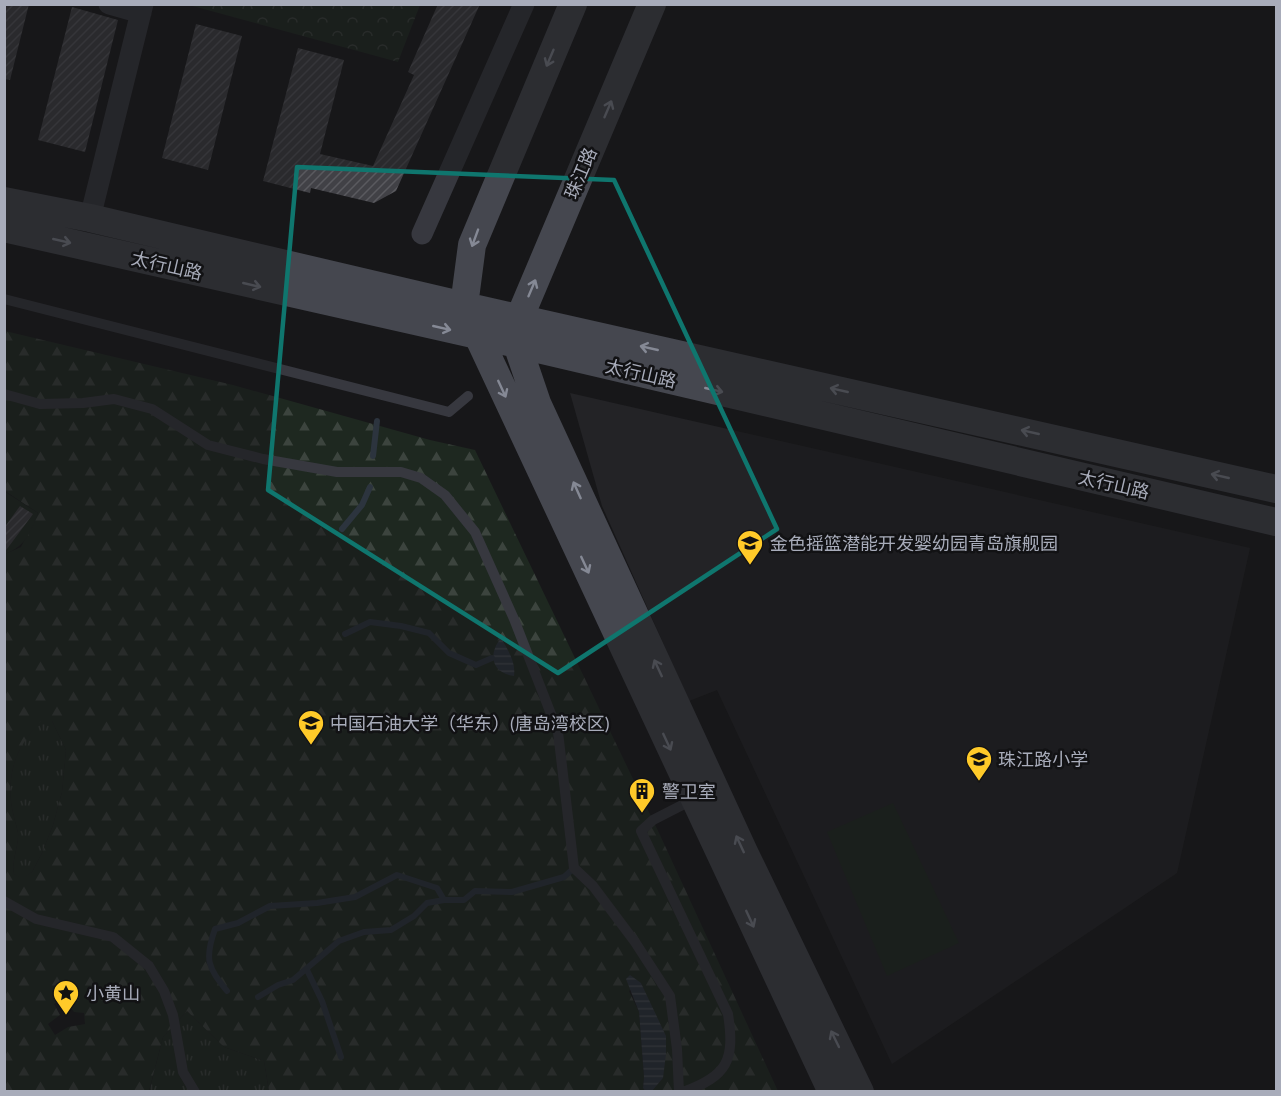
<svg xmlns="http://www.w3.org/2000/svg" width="1281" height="1096" font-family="Lato,'Noto Sans SC',sans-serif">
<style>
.built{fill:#232326}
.grass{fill:url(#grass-tufts)}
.forest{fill:url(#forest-firs);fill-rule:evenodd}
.park{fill:url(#park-crowns)}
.pitch{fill:#1e2820}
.water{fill:url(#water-rules)}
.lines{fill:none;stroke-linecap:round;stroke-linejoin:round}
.stream{stroke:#2c343e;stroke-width:6}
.building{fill:url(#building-hatch)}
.lane{stroke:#37383f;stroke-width:10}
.street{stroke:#37383f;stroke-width:21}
.secondary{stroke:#45474f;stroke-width:28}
.oneway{stroke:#858995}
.marked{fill:none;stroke:#0f766e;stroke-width:4.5;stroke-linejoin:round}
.labels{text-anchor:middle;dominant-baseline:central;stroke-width:5;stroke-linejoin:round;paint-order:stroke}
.street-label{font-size:18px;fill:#a8acba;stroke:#121214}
.poi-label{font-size:18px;fill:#a8acba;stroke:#121214;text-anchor:start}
</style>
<defs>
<pattern id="grass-tufts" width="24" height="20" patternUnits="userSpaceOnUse" patternTransform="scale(1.5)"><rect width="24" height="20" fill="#1e2820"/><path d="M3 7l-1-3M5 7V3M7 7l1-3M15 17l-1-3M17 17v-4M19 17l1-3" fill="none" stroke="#3c443e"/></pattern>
<pattern id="forest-firs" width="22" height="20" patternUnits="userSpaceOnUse" patternTransform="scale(1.5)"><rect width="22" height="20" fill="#1e2820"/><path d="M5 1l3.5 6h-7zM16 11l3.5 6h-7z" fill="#3c443e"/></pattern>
<pattern id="park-crowns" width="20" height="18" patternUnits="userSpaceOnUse" patternTransform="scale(1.5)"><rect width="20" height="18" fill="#1e2820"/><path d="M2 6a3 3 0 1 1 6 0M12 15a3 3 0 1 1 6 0" fill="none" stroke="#3c443e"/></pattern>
<pattern id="water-rules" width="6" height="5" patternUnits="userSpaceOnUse" patternTransform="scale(1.5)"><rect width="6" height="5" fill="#2c343e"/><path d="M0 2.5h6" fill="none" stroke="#484f58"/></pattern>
<pattern id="building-hatch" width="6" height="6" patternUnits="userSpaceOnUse" patternTransform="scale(1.5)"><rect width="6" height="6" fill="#414146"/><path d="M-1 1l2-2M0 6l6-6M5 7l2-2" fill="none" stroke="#5a5a5f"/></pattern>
</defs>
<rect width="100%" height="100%" fill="#171719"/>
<path class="built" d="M570 393 1250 548 1177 873 892 1064 717 690 689 701 602 506Z"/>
<path class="grass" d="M40 721H52L66 750 62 792 53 825 42 853 32 872 22 879 14 874C11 860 19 847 18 833 16 823 12 812 11 801 8 767 18 746 40 721Z
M187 1011 224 1047 264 1061 269 1092H149L163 1037Z"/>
<path class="forest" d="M5 331 233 385 430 440 475 450 660 835 778 1091H652L663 1078 652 1010 641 983 629 991 639 1012 644 1077 643 1088 645 1091H269L264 1061 224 1047 187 1011 163 1037 149 1091 5 1092V554L21 547 38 513 5 491ZM52 721 66 750 62 792 53 825 42 853 32 872 22 878 14 874C11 860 19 847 18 833 16 823 12 812 11 801 8 768 18 746 40 722ZM64 998 74 1012 84 1013 85 1024 68 1027 55 1035 48 1024 60 1015 54 1004Z"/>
<path class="park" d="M189 5H420L398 62Z"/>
<path class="pitch" d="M4 491 38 513C30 533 26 546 5 554Z
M893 803 959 943 887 976 827 832Z"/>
<path class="water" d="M501 638C508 650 516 662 514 676 491 673 488 654 501 638Z
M630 975 641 983 666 1036V1054L663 1078 652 1091H645L643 1088 644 1077 639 1012 626 979Z"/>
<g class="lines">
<path class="stream" d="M373 456 377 421
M342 529 362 505 370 487
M345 634 370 622 401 626 429 633 449 653 476 665 492 658
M307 970 322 1001 341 1057
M227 991C208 967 204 960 215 929L238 923 270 906 317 903 355 897 397 875 437 888 444 900H464L475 891 512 892 564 877 574 868
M258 997 278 985 293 980 339 941 364 932 391 930 414 916 427 903 444 900"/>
</g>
<path class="building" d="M4 4H29L10 80 4 79Z
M438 4H480L396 191 374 203 311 188 310 193 263 181 298 48 344 60 320 154 373 166 414 75 408 72Z
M72 7 118 20 85 152 38 140Z
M196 24 242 36 208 170 162 158Z
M20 506 33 514 4 553V528Z"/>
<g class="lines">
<path class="lane" d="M4 299 449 412 468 396
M4 394 40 404 83 403 114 399 152 409 208 445 263 459 337 472H401L421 478 445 495 475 532 514 619 558 732 574 868 593 886 635 942 670 996 677 1049 679 1092
M4 901 36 919 113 937 149 966 164 991 173 1015 183 1072 195 1092
M683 1092C728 1076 735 1060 728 1014L641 831 653 820 694 799"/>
<path class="street" d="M109 4 141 13
M90 218 143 4
M422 234 524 4"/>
<path class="secondary" d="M573 4 472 245 464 306 832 1092
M652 4 519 319 517 344 537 403 744 852 860 1092
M4 201 90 218 464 306 1276 489
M4 228 517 344 1276 522"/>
</g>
<defs><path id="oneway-shaft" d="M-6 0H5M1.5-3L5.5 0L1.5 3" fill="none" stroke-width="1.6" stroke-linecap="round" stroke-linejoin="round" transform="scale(1.5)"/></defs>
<g class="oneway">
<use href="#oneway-shaft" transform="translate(550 58) rotate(113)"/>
<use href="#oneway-shaft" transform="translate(608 109) rotate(-67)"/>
<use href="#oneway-shaft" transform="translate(475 238) rotate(110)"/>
<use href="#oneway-shaft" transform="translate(62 241) rotate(13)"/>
<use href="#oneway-shaft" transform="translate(252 285) rotate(13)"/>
<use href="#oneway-shaft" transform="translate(532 288) rotate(-67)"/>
<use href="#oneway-shaft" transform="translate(442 328) rotate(13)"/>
<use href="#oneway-shaft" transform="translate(649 348) rotate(-167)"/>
<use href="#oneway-shaft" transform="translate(502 389) rotate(65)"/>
<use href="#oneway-shaft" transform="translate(714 390) rotate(13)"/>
<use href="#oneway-shaft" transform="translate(839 390) rotate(-167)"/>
<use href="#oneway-shaft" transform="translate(1030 432) rotate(-167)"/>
<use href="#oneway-shaft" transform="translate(1220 476) rotate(-167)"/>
<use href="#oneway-shaft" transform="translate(577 490) rotate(-114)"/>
<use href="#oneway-shaft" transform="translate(585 565) rotate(65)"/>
<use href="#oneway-shaft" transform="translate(658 668) rotate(-115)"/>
<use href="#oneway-shaft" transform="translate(667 742) rotate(65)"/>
<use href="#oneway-shaft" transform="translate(740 844) rotate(-115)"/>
<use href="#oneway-shaft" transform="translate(750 919) rotate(65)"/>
<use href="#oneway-shaft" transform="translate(835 1039) rotate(-116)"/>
</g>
<path d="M0 0H1281V1096H0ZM297 167 614 180 777 529 558 673 268 490Z" fill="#171719" fill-opacity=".55" fill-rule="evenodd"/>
<path class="marked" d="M297 167 614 180 777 529 558 673 268 490Z"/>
<defs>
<g id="school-pin" transform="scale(1.35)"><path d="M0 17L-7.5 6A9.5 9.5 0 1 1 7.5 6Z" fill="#ffca29" stroke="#121214"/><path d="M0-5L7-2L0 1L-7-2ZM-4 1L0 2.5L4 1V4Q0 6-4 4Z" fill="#111"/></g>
<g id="university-pin" transform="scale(1.35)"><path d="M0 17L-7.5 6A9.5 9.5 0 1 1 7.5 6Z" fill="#ffca29" stroke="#121214"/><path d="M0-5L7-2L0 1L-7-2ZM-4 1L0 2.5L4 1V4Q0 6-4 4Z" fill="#111"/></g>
<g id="building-pin" transform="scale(1.35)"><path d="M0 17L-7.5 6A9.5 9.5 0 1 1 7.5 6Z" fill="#ffca29" stroke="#121214"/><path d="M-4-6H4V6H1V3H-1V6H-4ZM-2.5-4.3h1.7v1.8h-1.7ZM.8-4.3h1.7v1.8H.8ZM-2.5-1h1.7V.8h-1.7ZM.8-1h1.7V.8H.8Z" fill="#111"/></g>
<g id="sight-pin" transform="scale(1.35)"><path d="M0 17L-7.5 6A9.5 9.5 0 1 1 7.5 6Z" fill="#ffca29" stroke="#121214"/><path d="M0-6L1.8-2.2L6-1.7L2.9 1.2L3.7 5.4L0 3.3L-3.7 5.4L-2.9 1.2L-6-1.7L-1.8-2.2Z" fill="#111"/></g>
</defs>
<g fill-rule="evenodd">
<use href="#school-pin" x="750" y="543"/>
<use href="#university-pin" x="311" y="723"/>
<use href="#school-pin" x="979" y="759"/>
<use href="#building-pin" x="642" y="791"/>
<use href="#sight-pin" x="66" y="993"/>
</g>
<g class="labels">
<g class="street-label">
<text transform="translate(580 173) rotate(-67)">珠江路</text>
<text transform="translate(167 265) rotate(13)">太行山路</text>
<text transform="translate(641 373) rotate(13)">太行山路</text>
<text transform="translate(1114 484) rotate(13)">太行山路</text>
</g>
<g class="poi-label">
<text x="770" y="543">金色摇篮潜能开发婴幼园青岛旗舰园</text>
<text x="330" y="723">中国石油大学（华东）(唐岛湾校区)</text>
<text x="998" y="759">珠江路小学</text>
<text x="662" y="791">警卫室</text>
<text x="86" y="993">小黄山</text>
</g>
</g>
<rect width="1281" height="1096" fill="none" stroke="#a8acba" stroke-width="12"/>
</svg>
